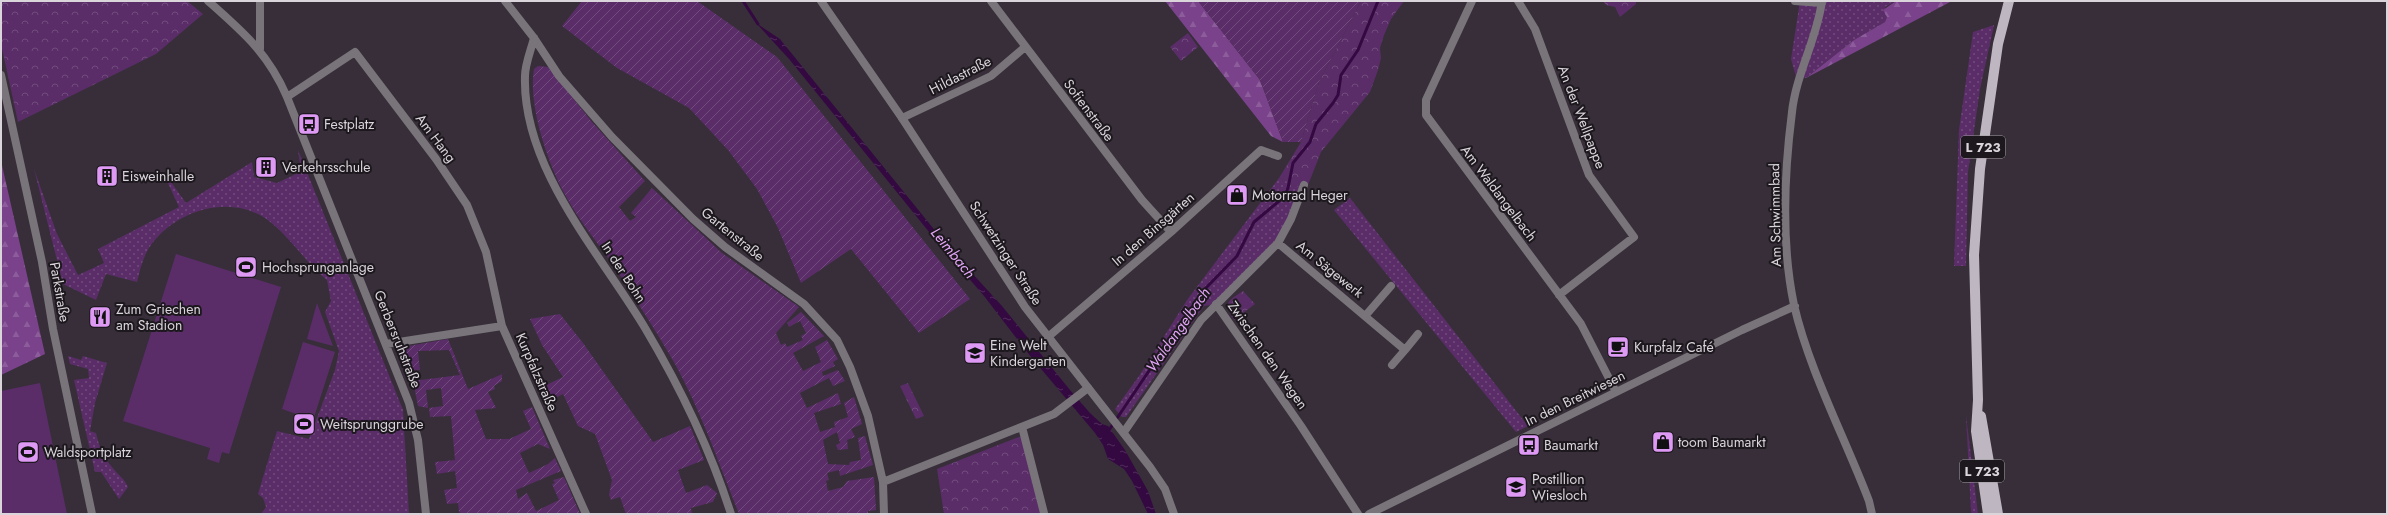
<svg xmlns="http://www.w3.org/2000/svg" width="2388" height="515" font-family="Jost,sans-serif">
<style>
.grass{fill:url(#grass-dots)}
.forest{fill:url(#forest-firs)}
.park{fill:url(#park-crowns)}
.garden{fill:url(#garden-furrows)}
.pitch{fill:#5a2d68}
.water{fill:url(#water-ripples)}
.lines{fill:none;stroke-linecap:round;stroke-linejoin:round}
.stream{stroke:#340941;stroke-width:3}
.minor{stroke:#78747a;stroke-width:8}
.tertiary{stroke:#78747a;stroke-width:8}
.primary{stroke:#beb6c1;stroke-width:10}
.labels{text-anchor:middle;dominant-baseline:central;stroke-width:4;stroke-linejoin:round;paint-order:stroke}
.shield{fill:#1c181d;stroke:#a19ca2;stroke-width:1}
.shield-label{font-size:13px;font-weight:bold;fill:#dad4db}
.street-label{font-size:14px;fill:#dad4db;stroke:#1c181d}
.poi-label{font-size:14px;fill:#dad4db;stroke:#1c181d;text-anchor:start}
.water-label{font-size:15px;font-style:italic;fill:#e3a6f7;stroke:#1c181d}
</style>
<defs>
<pattern id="grass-dots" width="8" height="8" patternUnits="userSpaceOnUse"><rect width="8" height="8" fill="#5a2d68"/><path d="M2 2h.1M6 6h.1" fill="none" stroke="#714b7d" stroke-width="1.8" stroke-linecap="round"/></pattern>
<pattern id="forest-firs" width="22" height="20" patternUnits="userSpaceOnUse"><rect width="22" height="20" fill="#7a428b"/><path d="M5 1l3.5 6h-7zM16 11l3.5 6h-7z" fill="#8c5c9b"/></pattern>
<pattern id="park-crowns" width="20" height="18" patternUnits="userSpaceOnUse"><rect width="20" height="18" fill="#5a2d68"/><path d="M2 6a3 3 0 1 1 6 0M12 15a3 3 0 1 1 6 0" fill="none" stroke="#714b7d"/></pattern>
<pattern id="garden-furrows" width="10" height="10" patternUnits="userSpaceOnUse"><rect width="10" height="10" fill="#5a2d68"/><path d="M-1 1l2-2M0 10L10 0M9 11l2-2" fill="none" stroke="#714b7d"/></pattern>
<pattern id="water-ripples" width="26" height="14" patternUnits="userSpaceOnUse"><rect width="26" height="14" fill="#340941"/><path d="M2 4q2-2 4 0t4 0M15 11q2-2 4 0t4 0" fill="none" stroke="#512c5c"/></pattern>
</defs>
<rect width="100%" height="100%" fill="#372e3a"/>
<path class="grass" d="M1800 1H1896L1885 7 1887 17 1885 22 1854 40 1806 78 1796 77 1791 59Z
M1994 25 1980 89 1968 172 1966 266H1954L1959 130 1973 32Z
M298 150 403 410 409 514H261L266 507 263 498 258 494 277 431 309 439 335 370 339 351 325 312 331 301 327 280C305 262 291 238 269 221 232 193 177 209 151 245 143 256 140 270 137 282L106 274 96 300 63 284 34 169 57 234 78 275 104 263 98 249 179 207 167 181 168 178 186 203 252 162 254 177 277 183 298 173 301 170Z
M1279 178 1303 188 1278 243 1216 304 1204 306 1126 417H1122L1115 409 1139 376 1187 300Z
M1350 198 1528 426 1516 432 1334 210Z
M68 356 81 360 83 356 107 363 95 403 90 431 96 433C99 446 103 457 112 467 118 475 124 478 128 487L119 499 101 472H95L74 380 89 378 88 369 70 364Z
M1966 415 1978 514H1972L1971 511Z"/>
<path class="forest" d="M1165 1H1198L1260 80 1283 142 1271 136Z
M1896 1H1952L1806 78 1854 40 1885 22 1887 17 1883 10Z
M1 161 45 354 1 375Z"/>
<path class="park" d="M1 1H187L203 14 156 54 18 122 1 44Z
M1361 1H1404L1391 19 1384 35 1380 48 1381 58 1378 70 1370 92 1321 152 1306 190 1279 178 1301 142 1319 82Z
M1603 1H1636V4L1620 17 1615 7 1606 5Z
M1188 33 1198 47 1181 61 1170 47Z
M1243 291 1255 304 1234 320C1222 303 1228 301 1243 291Z
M908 383 924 416 916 419 900 386Z
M1024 435 1042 514H944L937 469Z"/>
<path class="garden" d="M582 1H697L777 57 970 299 919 333 851 249 801 283 778 228 757 189 728 150 689 108 617 68 562 26Z
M1198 1H1361L1319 82 1301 142H1283L1260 80Z
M538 66 548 67 592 122 645 181 619 207 630 221 636 217 631 213 652 188 722 253 799 307 776 333 781 345 785 343 787 347 803 340 801 336 806 333 800 321 789 327 787 323 801 312 824 336 793 353 803 371 821 362 815 347 827 340 838 359 833 362 835 366 822 372 823 376 838 370 845 381 833 386 829 378 800 393 807 408 838 393 841 404 814 413 820 432 835 427 834 422 848 417 844 403 854 397 862 424 851 429 855 437 847 440 848 449 838 450 836 445 840 443 837 432 823 440 828 464 849 465 850 462 861 460 858 438 865 436 873 465 840 476 839 470 827 473 829 480 826 481 828 491 843 487 847 481 874 477 876 510 868 511V514H739C719 464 701 411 675 364 656 331 635 298 614 266 597 242 577 218 563 191 547 160 528 105 534 69Z
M560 314 583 343 653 442 690 426 704 460 678 470 686 493 707 485 717 493 713 502 691 508 692 514H626L620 497 611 500 609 495 612 480 595 434 578 426 563 394 549 401 548 405 541 391 542 387 563 377 542 345 530 319Z
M448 339 468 389 514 369 502 374V381L494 386 495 389 488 392 496 408 475 410 486 439H509L531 429 523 411 532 407 550 449 538 444 520 453 529 473 548 464 555 458 561 471 516 490 518 499 527 493 536 511 559 500 552 484 555 483 553 480 564 477 580 514H462L459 512 458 503 447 504 444 490 457 488 455 471 437 474 435 462 455 460 451 416 430 417 429 408 443 406 441 388 426 390 428 408 418 406 413 381 460 375 449 350 418 351 420 370H409L401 352 403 347Z"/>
<path class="pitch" d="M176 254 281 287 229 454 222 452 219 463 207 459 210 448 123 421Z
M317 303 333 346 307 339Z
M303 342 335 352 309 433 294 428 299 415 282 409Z
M40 383 67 514H1V391Z"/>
<path class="water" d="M756 23 780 39 950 249 1002 306 1070 390 1090 413 1102 424 1108 426 1125 450 1148 491 1156 514H1148L1132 481 1124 469 1108 459 1103 445 1095 433 1031 357 984 296 929 232 789 59Z"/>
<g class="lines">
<path class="stream" d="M743 1 758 24
M1107 433 1203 291 1237 256 1254 222 1284 197 1288 188 1293 163 1310 142 1316 124 1333 103 1338 95 1341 75 1358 50 1378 1"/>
<path class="minor" d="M208 1C243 32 268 53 287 97L409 403 418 440 426 514
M505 1 534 38 559 76 612 137 693 219 725 247 804 304 837 340 850 367 868 416 883 482 884 514
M991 1 1142 200 1171 232
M1472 1 1426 100V115L1581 324 1616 392
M1518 1 1535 29 1589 175 1634 237 1559 295
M1795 1 1822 3
M1822 1C1817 39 1796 74 1792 112 1784 175 1781 243 1794 305 1809 370 1845 438 1869 501L1872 514
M534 38C531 50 525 64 525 76 522 168 600 253 645 328 680 387 710 448 731 514
M260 49V1
M287 97 355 52 436 159 467 205 486 252 502 326
M902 118 991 76 1025 47
M1278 243 1405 350 1392 365
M1216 304 1301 426 1358 514
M1366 315 1391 286
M1048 337 1171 232 1261 150 1278 156
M386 344 502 326 586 514
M1405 350 1418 334
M1022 427 1044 513
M1124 432 1201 320 1278 243 1291 219 1304 185
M883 482 1054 414 1088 388
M1369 514 1742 330 1795 306"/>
<path class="tertiary" d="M821 1 902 118 1025 307 1150 467 1165 489 1174 514
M1 75 42 262 53 329 92 514"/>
<path class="primary" d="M1981 416 1998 514
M1988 514 1976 431 1978 400 1974 255 1980 169 1998 44 2009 1"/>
</g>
<defs>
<g id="bus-square" transform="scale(1.15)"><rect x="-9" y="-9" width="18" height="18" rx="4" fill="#dd99f3" stroke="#1c181d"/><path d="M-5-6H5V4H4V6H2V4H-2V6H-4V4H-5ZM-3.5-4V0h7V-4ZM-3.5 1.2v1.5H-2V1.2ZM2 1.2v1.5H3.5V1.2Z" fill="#111"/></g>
<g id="building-square" transform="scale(1.15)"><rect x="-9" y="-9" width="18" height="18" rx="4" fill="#dd99f3" stroke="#1c181d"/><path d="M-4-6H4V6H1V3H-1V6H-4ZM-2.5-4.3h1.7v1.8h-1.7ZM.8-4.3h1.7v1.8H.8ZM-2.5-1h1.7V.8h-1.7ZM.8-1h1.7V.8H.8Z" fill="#111"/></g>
<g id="shop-square" transform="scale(1.15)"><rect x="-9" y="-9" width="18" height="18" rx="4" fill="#dd99f3" stroke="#1c181d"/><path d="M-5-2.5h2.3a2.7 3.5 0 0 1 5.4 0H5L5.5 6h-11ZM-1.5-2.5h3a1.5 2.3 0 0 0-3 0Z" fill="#111"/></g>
<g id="stadium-square" transform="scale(1.15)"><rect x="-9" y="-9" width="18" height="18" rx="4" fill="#dd99f3" stroke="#1c181d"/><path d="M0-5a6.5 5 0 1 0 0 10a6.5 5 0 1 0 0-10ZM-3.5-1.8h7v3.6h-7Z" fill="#111"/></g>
<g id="restaurant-square" transform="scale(1.15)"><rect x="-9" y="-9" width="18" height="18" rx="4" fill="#dd99f3" stroke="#1c181d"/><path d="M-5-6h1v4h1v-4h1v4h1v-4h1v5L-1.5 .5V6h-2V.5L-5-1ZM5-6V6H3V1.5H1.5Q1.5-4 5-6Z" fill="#111"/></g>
<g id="cafe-square" transform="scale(1.15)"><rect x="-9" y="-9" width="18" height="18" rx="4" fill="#dd99f3" stroke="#1c181d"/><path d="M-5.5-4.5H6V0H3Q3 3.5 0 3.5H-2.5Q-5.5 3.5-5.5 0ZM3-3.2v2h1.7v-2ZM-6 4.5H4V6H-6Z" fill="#111"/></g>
<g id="school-square" transform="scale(1.15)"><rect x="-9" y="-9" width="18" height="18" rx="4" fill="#dd99f3" stroke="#1c181d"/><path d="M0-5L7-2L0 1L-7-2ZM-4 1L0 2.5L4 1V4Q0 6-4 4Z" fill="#111"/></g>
</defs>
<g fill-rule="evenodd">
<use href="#bus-square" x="309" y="124"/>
<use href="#building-square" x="266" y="167"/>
<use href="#building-square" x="107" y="176"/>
<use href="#shop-square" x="1237" y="195"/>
<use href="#stadium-square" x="246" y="267"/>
<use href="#restaurant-square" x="100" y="317"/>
<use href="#cafe-square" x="1618" y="347"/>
<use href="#school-square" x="975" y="353"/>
<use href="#stadium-square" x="304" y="424"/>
<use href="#shop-square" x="1663" y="442"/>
<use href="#bus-square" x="1529" y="445"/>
<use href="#stadium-square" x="28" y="452"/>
<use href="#school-square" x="1516" y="487"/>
</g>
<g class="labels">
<g class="shield">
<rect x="1961" y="136" width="44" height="22" rx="3"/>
<rect x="1960" y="460" width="44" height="22" rx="3"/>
</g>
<g class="shield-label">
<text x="1983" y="147">L 723</text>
<text x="1982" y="471">L 723</text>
</g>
<g class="street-label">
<text transform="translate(960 75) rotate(-27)">Hildastraße</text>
<text transform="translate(1089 110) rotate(53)">Sofienstraße</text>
<text transform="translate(1582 117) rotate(69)">An der Wellpappe</text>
<text transform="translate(436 138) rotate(53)">Am Hang</text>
<text transform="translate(1499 193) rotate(53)">Am Waldangelbach</text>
<text transform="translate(1775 215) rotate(-91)">Am Schwimmbad</text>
<text transform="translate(1153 229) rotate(-41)">In den Binsgärten</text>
<text transform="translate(733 234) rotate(39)">Gartenstraße</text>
<text transform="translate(1006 253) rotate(57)">Schwetzinger Straße</text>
<text transform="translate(1330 269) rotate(39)">Am Sägewerk</text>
<text transform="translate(624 272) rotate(57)">In der Bohn</text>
<text transform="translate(60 292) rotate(80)">Parkstraße</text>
<text transform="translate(398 339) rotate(68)">Gerbersruhstraße</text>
<text transform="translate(1268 355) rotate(55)">Zwischen den Wegen</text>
<text transform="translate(537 372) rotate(66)">Kurpfalzstraße</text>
<text transform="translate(1575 398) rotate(-26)">In den Breitwiesen</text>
</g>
<g class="poi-label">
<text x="324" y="124">Festplatz</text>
<text x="282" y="167">Verkehrsschule</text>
<text x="122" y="176">Eisweinhalle</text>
<text x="1252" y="195">Motorrad Heger</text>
<text x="262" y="267">Hochsprunganlage</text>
<text x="116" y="309">Zum Griechen<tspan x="116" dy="16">am Stadion</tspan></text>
<text x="990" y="345">Eine Welt<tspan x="990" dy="16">Kindergarten</tspan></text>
<text x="1634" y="347">Kurpfalz Café</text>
<text x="320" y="424">Weitsprunggrube</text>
<text x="1678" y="442">toom Baumarkt</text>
<text x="1544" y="445">Baumarkt</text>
<text x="44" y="452">Waldsportplatz</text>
<text x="1532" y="479">Postillion<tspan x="1532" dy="16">Wiesloch</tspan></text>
</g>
<g class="water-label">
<text transform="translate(953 253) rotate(51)">Leimbach</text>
<text transform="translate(1178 330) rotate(-55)">Waldangelbach</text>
</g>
</g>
<rect width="2388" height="515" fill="none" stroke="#dad4db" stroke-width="4"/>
</svg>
